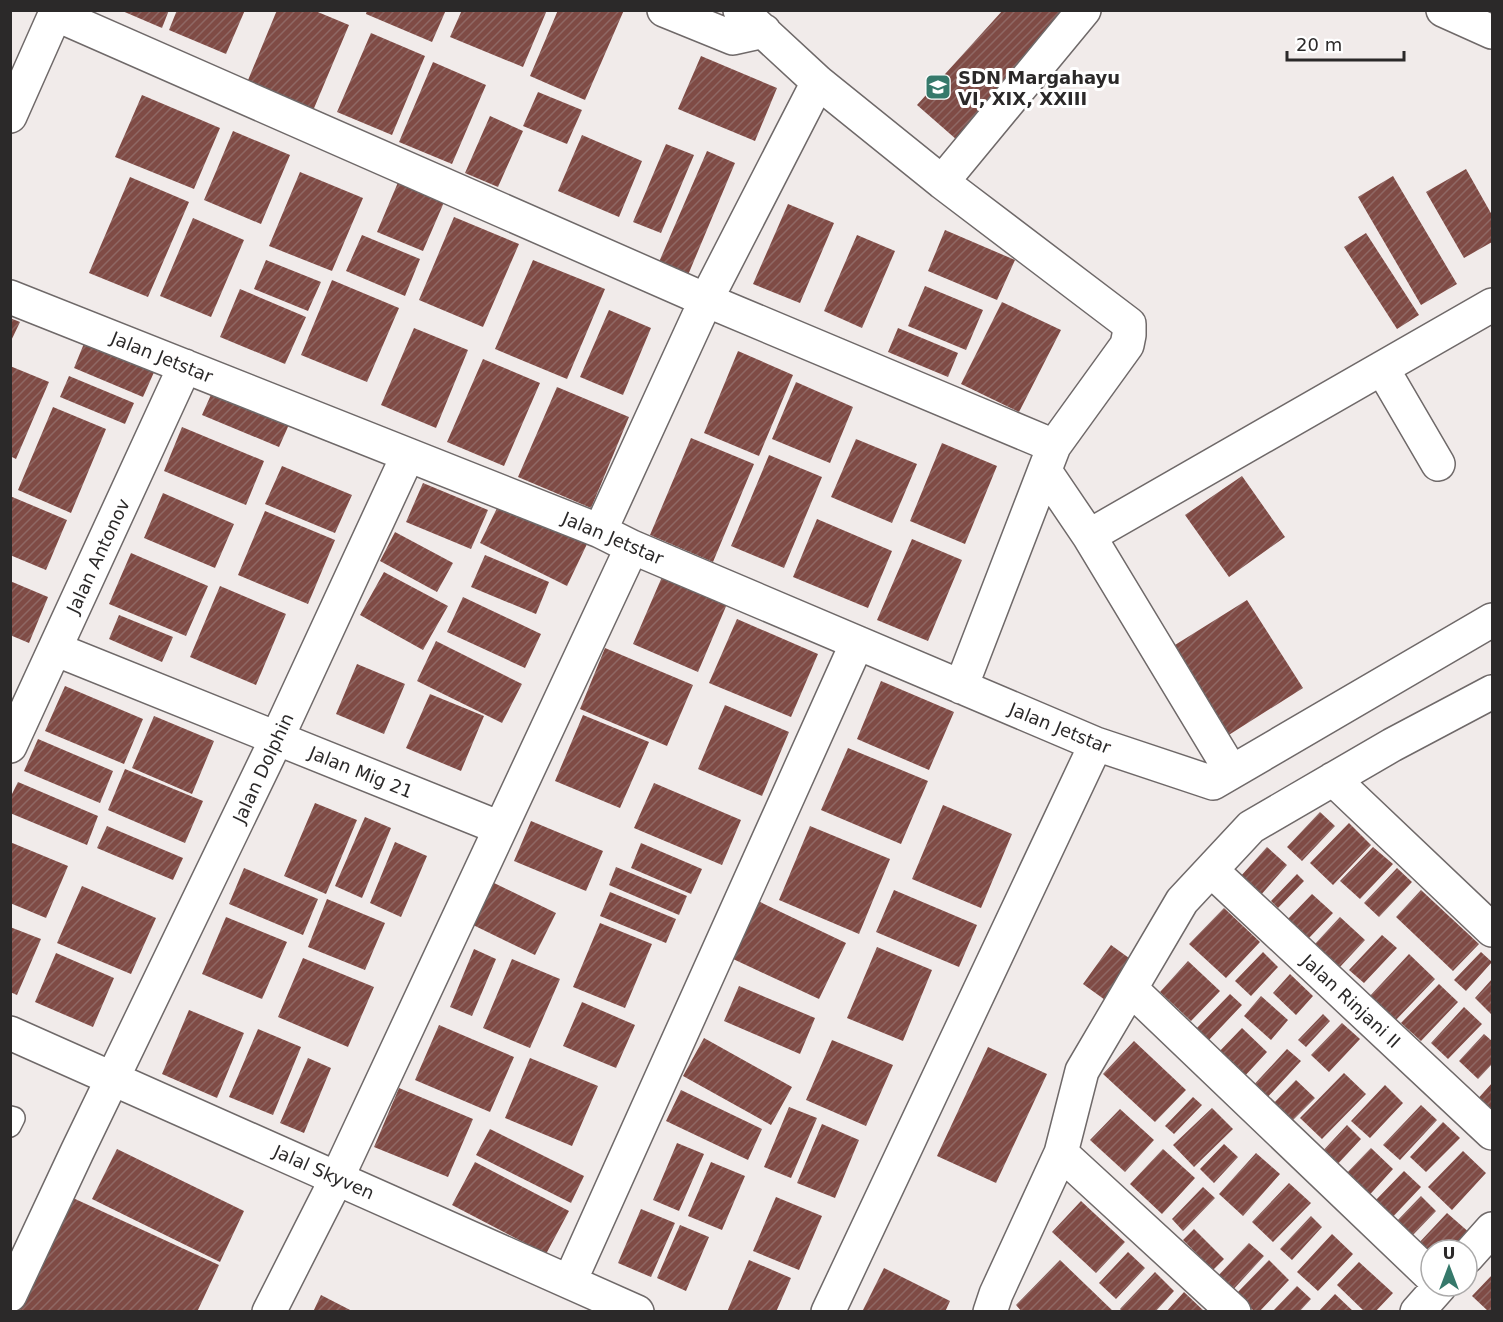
<svg xmlns="http://www.w3.org/2000/svg" width="1503" height="1322" font-family="'DejaVu Sans',sans-serif">
<style>
.building{fill:url(#building-hatch)}
.lines{fill:none;stroke-linecap:round;stroke-linejoin:round}
.service-casing{stroke:#6f6969;stroke-width:24}
.minor-casing{stroke:#6f6969;stroke-width:36}
.primary-casing{stroke:#6f6969;stroke-width:36}
.service{stroke:#fff;stroke-width:21}
.minor{stroke:#fff;stroke-width:33}
.primary{stroke:#fff;stroke-width:33}
.labels{text-anchor:middle;dominant-baseline:central;stroke-width:6;stroke-linejoin:round;paint-order:stroke}
.poi-label{font-size:18px;font-weight:bold;fill:#2b2929;stroke:#fff;text-anchor:start}
.street-label{font-size:18px;fill:#2b2929;stroke:#fff}
</style>
<defs>
<pattern id="building-hatch" width="6" height="6" patternUnits="userSpaceOnUse" patternTransform="scale(1.5)"><rect width="6" height="6" fill="#7f4b45"/><path d="M-1 1l2-2M0 6l6-6M5 7l2-2" fill="none" stroke="#8f6864"/></pattern>
</defs>
<rect width="100%" height="100%" fill="#f1ebea"/>
<path class="building" d="M120 10H169L162 28Z
M177 10H245L226 54 169 30Z
M277 10H313L349 25 312 113 246 85Z
M367 10H446L432 42 366 14Z
M462 10H547L523 67 450 37Z
M558 10H624L585 100 530 76Z
M1003 10H1075L957 140 917 105Z
M371 33 425 56 392 135 337 112Z
M701 56 777 88 755 141 678 109Z
M433 62 486 85 452 164 399 142Z
M538 92 582 110 567 144 523 126Z
M142 95 220 128 194 189 115 157Z
M490 116 523 131 498 187 465 173Z
M233 131 290 155 261 224 204 200Z
M582 135 642 161 619 217 558 191Z
M666 144 694 155 661 233 633 222Z
M707 151 735 163 688 275 659 262Z
M1466 169 1492 215V242L1464 258 1426 192Z
M300 172 363 198 332 271 269 246Z
M1393 176 1457 284 1421 305 1358 197Z
M130 177 189 202 148 297 89 273Z
M399 180 445 200 423 251 377 232Z
M788 204 834 223 800 303 753 284Z
M454 217 519 244 483 327 419 300Z
M193 218 244 240 211 317 160 296Z
M945 230 1015 260 997 300 928 271Z
M1366 233 1419 315 1397 329 1344 247Z
M362 235 420 259 405 296 346 271Z
M857 235 895 251 862 328 824 311Z
M266 260 321 282 308 311 254 289Z
M533 260 605 289 567 379 495 349Z
M332 280 399 308 367 382 301 355Z
M925 286 983 310 966 350 908 326Z
M240 289 306 317 285 364 220 337Z
M1002 302 1061 330 1019 412 961 384Z
M609 310 651 328 623 395 580 377Z
M10 318 20 322 10 343Z
M414 328 468 350 436 428 381 405Z
M898 328 958 353 948 377 888 352Z
M85 341 155 370 143 397 74 368Z
M738 351 793 375 759 456 704 433Z
M483 359 540 383 504 466 447 442Z
M10 366 49 382 16 459 10 456Z
M69 376 134 403 125 424 60 397Z
M796 382 853 407 830 463 772 439Z
M557 387 629 417 591 508 518 477Z
M214 388 291 420 279 447 202 415Z
M53 407 106 429 71 513 18 490Z
M182 427 264 461 246 505 164 471Z
M691 438 754 464 713 562 650 535Z
M856 439 917 464 892 523 831 497Z
M942 443 997 466 965 544 910 521Z
M769 455 822 477 784 568 731 546Z
M282 466 352 495 335 533 265 504Z
M1242 476 1285 537 1229 577 1185 515Z
M423 483 488 510 471 549 406 522Z
M163 493 234 524 215 568 144 538Z
M10 496 67 520 46 570 10 555Z
M500 502 587 544 567 586 480 543Z
M265 511 335 540 308 604 238 575Z
M817 519 892 551 868 608 793 577Z
M395 532 453 563 437 592 380 561Z
M912 539 962 560 928 641 877 620Z
M131 553 208 586 186 636 109 604Z
M485 555 549 582 536 614 471 587Z
M384 572 448 606 423 650 360 615Z
M662 577 727 604 698 672 633 644Z
M10 581 48 597 29 643 10 635Z
M220 586 286 614 256 685 190 657Z
M463 597 541 634 525 668 447 632Z
M1247 600 1303 688 1224 738 1167 650Z
M119 615 173 637 162 662 109 639Z
M737 619 818 654 791 717 709 683Z
M436 641 522 684 502 723 417 681Z
M605 648 693 685 667 746 580 709Z
M357 664 405 684 384 734 336 714Z
M881 681 954 712 929 770 857 739Z
M65 686 143 719 124 764 45 731Z
M430 694 484 716 461 771 406 748Z
M725 705 789 732 762 796 698 769Z
M583 715 649 742 620 808 555 781Z
M154 716 214 741 192 794 132 768Z
M38 739 113 771 100 803 24 771Z
M848 748 928 781 901 844 821 810Z
M125 769 203 801 185 843 108 810Z
M18 782 98 816 87 845 10 813V798Z
M654 783 741 820 722 865 634 828Z
M315 803 357 820 326 894 284 876Z
M943 805 1012 834 981 908 912 879Z
M1320 812 1335 826 1302 861 1287 847Z
M365 817 391 828 362 898 335 886Z
M531 821 603 851 586 891 514 861Z
M1349 823 1371 845 1333 885 1310 863Z
M107 826 183 858 173 880 97 848Z
M810 826 890 859 859 934 779 900Z
M10 842 68 866 46 918 10 903Z
M395 842 427 856 401 917 370 903Z
M641 843 702 869 691 894 631 868Z
M1267 847 1287 865 1260 896 1240 877Z
M1373 847 1393 864 1360 899 1340 881Z
M616 867 687 896 679 915 609 885Z
M244 868 318 899 303 935 229 904Z
M1397 868 1412 882 1379 917 1364 903Z
M1297 874 1304 881 1278 908 1271 901Z
M490 881 556 913 535 955 469 923Z
M82 886 156 918 131 974 57 943Z
M894 890 977 925 959 967 876 932Z
M1421 890 1479 944 1453 971 1396 917Z
M610 892 676 919 666 943 600 916Z
M1312 894 1333 913 1308 939 1287 920Z
M327 899 385 923 365 970 308 947Z
M758 901 846 943 819 999 731 958Z
M1224 908 1260 942 1226 978 1189 944Z
M226 917 287 942 262 999 202 974Z
M1340 917 1365 940 1340 967 1315 944Z
M600 923 652 944 625 1008 573 987Z
M10 927 41 939 17 995 10 992Z
M1382 935 1397 948 1364 983 1349 970Z
M1111 945 1140 966 1112 1005 1083 984Z
M877 947 932 970 903 1041 847 1018Z
M474 949 496 959 472 1016 450 1007Z
M1263 952 1278 967 1251 996 1235 981Z
M1481 952 1492 962 1466 991 1454 980Z
M56 953 114 978 93 1027 35 1002Z
M1409 954 1435 979 1395 1021 1369 997Z
M303 958 374 987 348 1047 278 1017Z
M512 959 560 979 530 1048 483 1028Z
M1188 961 1220 991 1191 1021 1160 992Z
M1290 974 1313 996 1296 1015 1273 993Z
M1492 979V1015L1475 998Z
M1439 984 1458 1002 1421 1041 1401 1023Z
M739 986 815 1018 800 1054 724 1021Z
M1230 994 1242 1005 1207 1042 1195 1030Z
M1261 996 1288 1020 1271 1040 1244 1016Z
M582 1002 635 1025 616 1068 563 1046Z
M1464 1007 1482 1024 1448 1059 1431 1043Z
M189 1010 244 1033 217 1098 162 1074Z
M1323 1014 1330 1021 1306 1047 1298 1040Z
M1342 1023 1360 1039 1329 1072 1311 1055Z
M439 1025 514 1057 490 1112 415 1080Z
M1242 1028 1267 1052 1243 1078 1217 1054Z
M258 1029 301 1047 273 1115 229 1097Z
M1484 1034 1492 1041V1064L1478 1079 1459 1061Z
M704 1038 792 1087 771 1125 683 1076Z
M832 1040 893 1065 866 1126 806 1100Z
M1134 1041 1186 1090 1155 1122 1103 1074Z
M988 1047 1047 1074 996 1183 937 1156Z
M1287 1049 1301 1061 1264 1101 1250 1089Z
M308 1058 331 1068 304 1133 280 1123Z
M530 1058 598 1086 572 1146 505 1118Z
M1344 1073 1366 1094 1322 1139 1300 1118Z
M1296 1080 1315 1098 1290 1123 1271 1106Z
M1492 1083V1119L1475 1102Z
M1385 1085 1403 1103 1370 1138 1351 1121Z
M399 1088 473 1119 448 1177 374 1147Z
M681 1090 762 1129 748 1160 666 1121Z
M1193 1097 1202 1105 1174 1134 1165 1126Z
M1421 1105 1437 1120 1400 1160 1383 1145Z
M789 1107 817 1118 791 1178 764 1167Z
M1212 1108 1233 1129 1194 1167 1173 1145Z
M1120 1109 1154 1140 1125 1172 1090 1140Z
M1443 1122 1460 1138 1426 1172 1410 1157Z
M822 1124 859 1140 835 1198 797 1183Z
M1347 1125 1361 1139 1335 1167 1320 1154Z
M490 1129 584 1176 571 1203 476 1155Z
M677 1143 704 1154 679 1211 653 1200Z
M1224 1144 1238 1157 1214 1183 1200 1169Z
M1371 1148 1393 1169 1365 1200 1342 1178Z
M117 1149 244 1211 220 1262 92 1199Z
M1163 1149 1195 1178 1162 1214 1130 1184Z
M1463 1151 1486 1173 1452 1210 1428 1187Z
M1256 1153 1280 1174 1243 1216 1219 1194Z
M475 1162 569 1211 546 1254 452 1205Z
M711 1162 745 1176 722 1230 688 1216Z
M1404 1171 1421 1187 1390 1220 1373 1203Z
M1289 1183 1311 1203 1273 1242 1252 1222Z
M1203 1187 1215 1198 1183 1231 1172 1219Z
M1421 1196 1436 1211 1411 1237 1395 1223Z
M776 1197 822 1216 799 1270 753 1251Z
M73 1198 219 1265 197 1312H19Z
M1081 1201 1125 1242 1096 1273 1052 1232Z
M641 1209 675 1223 651 1277 618 1263Z
M1447 1213 1471 1234 1456 1250H1431V1260L1416 1246Z
M1311 1216 1322 1227 1292 1260 1280 1249Z
M680 1225 709 1237 686 1291 657 1278Z
M1194 1229 1224 1259 1213 1270 1183 1240Z
M1332 1234 1353 1254 1318 1291 1297 1272Z
M1249 1243 1264 1256 1231 1292 1216 1278Z
M1128 1252 1145 1268 1116 1299 1099 1283Z
M749 1260 791 1278 776 1312H727Z
M1060 1260 1114 1312H1022L1016 1305Z
M1269 1260 1289 1280 1259 1312H1255L1236 1294Z
M1359 1262 1393 1293 1375 1312H1365L1337 1285Z
M884 1268 950 1301 945 1312H862Z
M1155 1272 1174 1291 1155 1312H1122L1120 1309Z
M1492 1275V1312H1489L1472 1296Z
M1297 1286 1311 1299 1299 1312H1272Z
M1184 1292 1205 1312H1166Z
M1335 1294 1354 1312H1318Z
M321 1295 354 1312H313Z"/>
<g class="lines">
<g class="service-casing">
<path id="service" d="M10 1117 14 1118 10 1126"/>
</g>
<g class="minor-casing">
<path id="minor" d="M664 10 733 38 764 31
M740 10 818 82 942 182 1129 324V335L1127 345 1054 446
M1443 10 1492 32
M55 14 706 300 1054 446 961 687
M942 182 1084 10
M10 297 600 531 632 547 1096 744 1213 783 1492 620
M1382 368 1438 464
M1045 471 1089 536 1492 305
M600 531 706 300 818 82
M1089 536 1231 771
M55 649 500 828
M10 746 185 366
M1333 779 1492 930
M1211 870 1492 1133
M1131 989 1431 1276
M10 1033 637 1312
M1061 1153 1234 1312
M1467 1257 1492 1229
M570 1281 857 643
M10 1295 77 1152 277 738 408 455
M269 1312 337 1178 632 547
M828 1312 1096 744
M990 1312 996 1294 1061 1153 1082 1071 1182 901 1251 827 1392 745 1492 692
M1417 1312 1440 1286"/>
</g>
<g class="primary-casing">
<path id="primary" d="M10 116 57 10"/>
</g>
<use href="#service" class="service"/>
<use href="#minor" class="minor"/>
<use href="#primary" class="primary"/>
</g>
<defs>
<g id="school-square" transform="scale(1.35)"><rect x="-9" y="-9" width="18" height="18" rx="4" fill="#36796b" stroke="#fff"/><path d="M0-5L7-2L0 1L-7-2ZM-4 1L0 2.5L4 1V4Q0 6-4 4Z" fill="#fff"/></g>
</defs>
<g fill-rule="evenodd">
<use href="#school-square" x="938" y="87"/>
</g>
<g class="labels">
<g class="poi-label">
<text x="958" y="77">SDN Margahayu<tspan x="958" dy="21">VI, XIX, XXIII</tspan></text>
</g>
<g class="street-label">
<text transform="translate(162 357) rotate(22)">Jalan Jetstar</text>
<text transform="translate(613 538) rotate(23)">Jalan Jetstar</text>
<text transform="translate(98 556) rotate(-65)">Jalan Antonov</text>
<text transform="translate(1060 728) rotate(22)">Jalan Jetstar</text>
<text transform="translate(263 768) rotate(-65)">Jalan Dolphin</text>
<text transform="translate(361 772) rotate(22)">Jalan Mig 21</text>
<text transform="translate(1351 1001) rotate(43)">Jalan Rinjani II</text>
<text transform="translate(324 1172) rotate(24)">Jalal Skyven</text>
</g>
</g>
<rect width="1503" height="1322" fill="none" stroke="#2b2929" stroke-width="24"/>
<g transform="translate(1449 1268)"><circle r="28" fill="#ffffff" stroke="#aaa9a9" stroke-width="1.5"/>
<path d="M0-4.5L10 22L0 15L-10 22Z" fill="#36796b"/>
<text y="-9" font-size="16" font-weight="bold" text-anchor="middle" fill="#2b2929">U</text>
</g>
<path d="M1287 51v9h117v-9" fill="none" stroke="#2b2929" stroke-width="3"/>
<text x="1296" y="51" font-size="18" fill="#2b2929" stroke="#ffffff" stroke-width="4.5" paint-order="stroke">20 m</text>
</svg>
